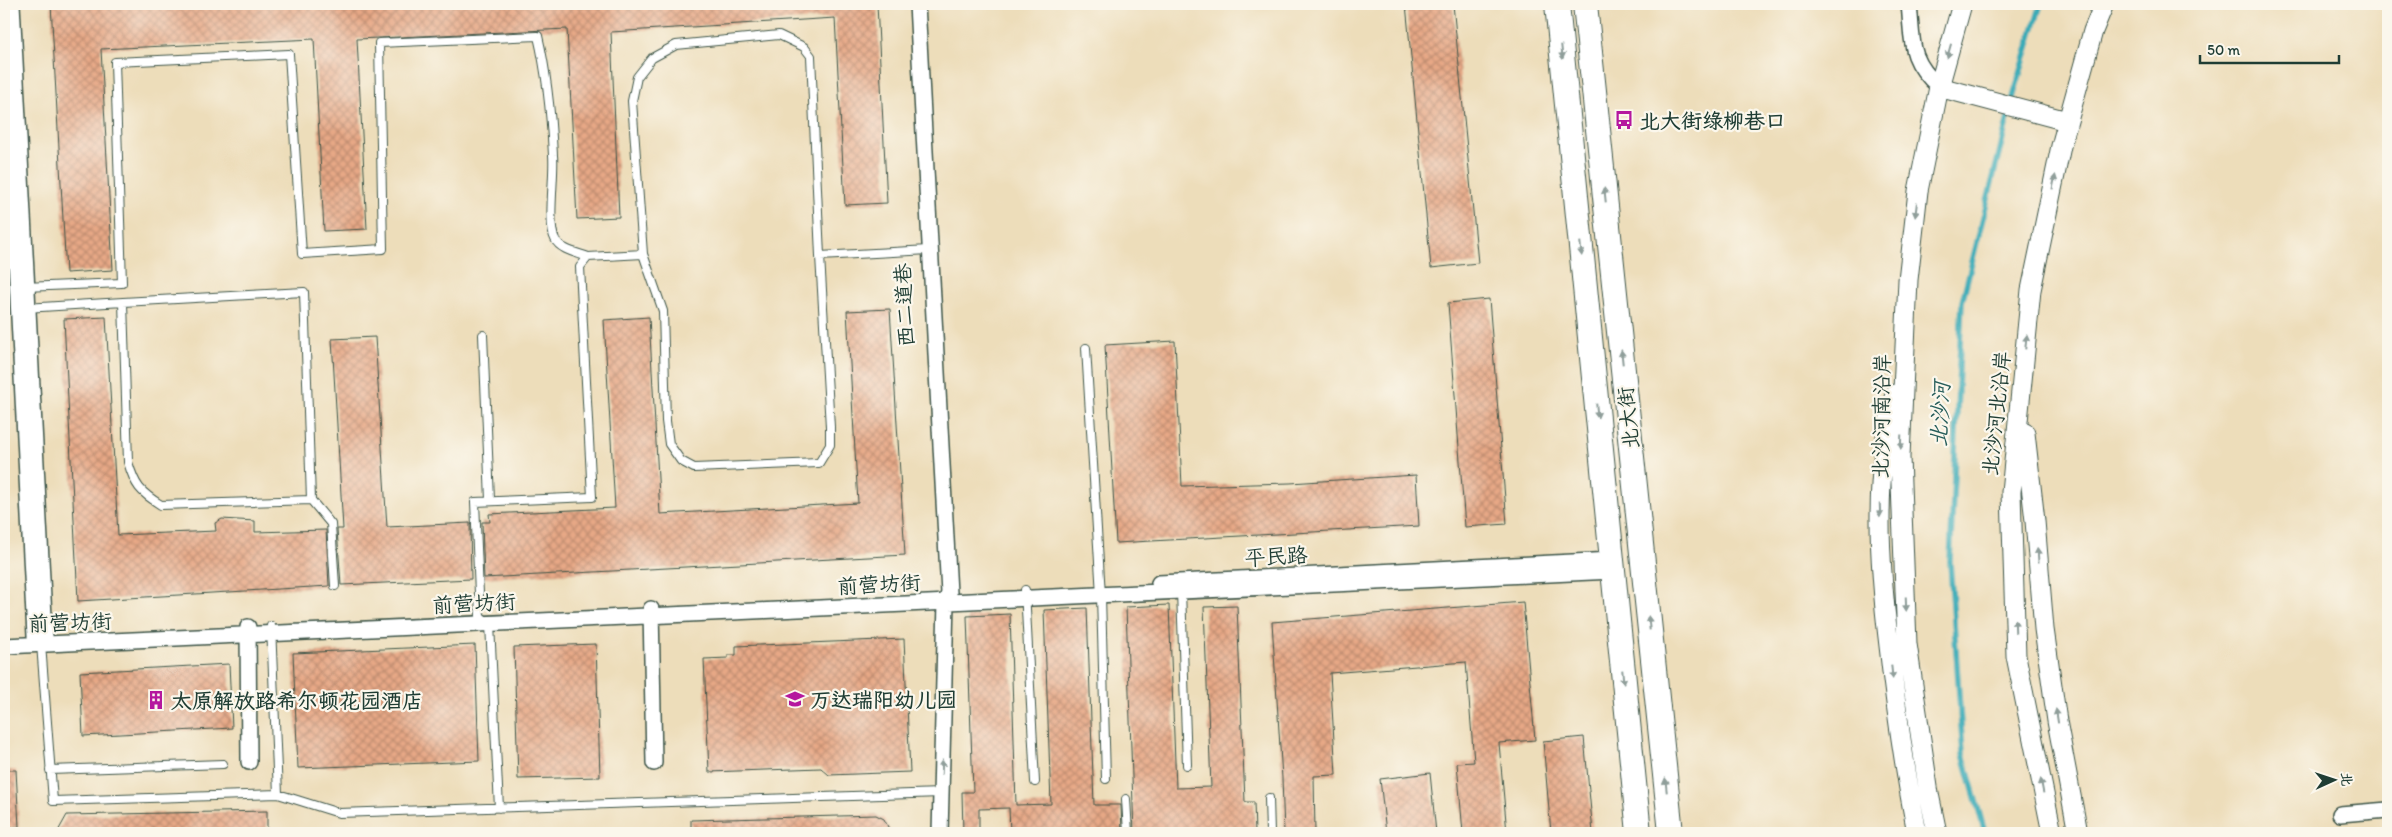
<svg xmlns="http://www.w3.org/2000/svg" width="2392" height="837" font-family="Itim,'LXGW WenKai TC',sans-serif">
<style>
.lines{fill:none;stroke-linecap:round;stroke-linejoin:round}
.stream{stroke:#3aabb7;stroke-width:5.5}
.building{fill:url(#building-cross-hatch)}
.service-casing{stroke:#3e5548;stroke-width:10}
.minor-casing{stroke:#3e5548;stroke-width:18}
.tertiary-casing{stroke:#3e5548;stroke-width:21}
.primary-casing{stroke:#3e5548;stroke-width:26}
.service{stroke:#fff;stroke-width:8}
.minor{stroke:#fff;stroke-width:15}
.tertiary{stroke:#fff;stroke-width:19}
.primary{stroke:#fff;stroke-width:24}
.oneway{fill:#8f9e9a}
.labels{text-anchor:middle;dominant-baseline:central;stroke-width:4.5;stroke-linejoin:round;paint-order:stroke}
.poi-label{font-size:21px;font-weight:bold;fill:#1f3d34;stroke:#fbf7ec;text-anchor:start}
.street-label{font-size:21px;fill:#1f3d34;stroke:#fbf7ec}
.water-label{font-size:22px;font-style:italic;fill:#275e5b;stroke:#fbf7ec}
</style>
<defs>
<pattern id="building-cross-hatch" width="8" height="8" patternUnits="userSpaceOnUse" patternTransform="scale(1.25)"><rect width="8" height="8" fill="#e7a886"/><path d="M0 0l8 8M0 8l8-8" fill="none" stroke="#bb8a6e"/></pattern>
</defs>
<rect width="100%" height="100%" fill="#fbf7ec"/>
<filter id="ink" filterUnits="userSpaceOnUse"><feTurbulence type="fractalNoise" baseFrequency=".02" numOctaves="2"/><feDisplacementMap in="SourceGraphic" scale="10" xChannelSelector="R" yChannelSelector="G"/><feConvolveMatrix kernelMatrix="1 2 1 2 8 2 1 2 1" color-interpolation-filters="sRGB"/></filter>
<filter id="wash" filterUnits="userSpaceOnUse"><feTurbulence type="fractalNoise" baseFrequency=".0096" numOctaves="4" result="noise"/><feDisplacementMap in="SourceGraphic" scale="20" xChannelSelector="R" yChannelSelector="G"/><feGaussianBlur stdDeviation="1.12" result="paint"/><feColorMatrix in="noise" values="0 0 0 0 0 0 0 0 0 0 0 0 0 0 0 0 0 1.4 0 .05"/><feComposite in="paint" operator="in"/></filter>
<g filter="url(#wash)">
<rect width="100%" height="100%" fill="#edddba"/>
<g class="lines">
<path class="stream" d="M1985 833 1963 754 1950 562 1962 302 2014 94 2041 4"/>
</g>
<g id="blocks">
<path class="building" d="M51 4H877L887 203 845 205 835 18 611 32 619 217 577 219 567 29 357 39 367 229 324 231 314 39 101 49 113 270 66 273Z
M1406 4H1453L1478 263 1431 268Z
M1489 299 1507 524 1465 527 1448 303Z
M890 309 905 555 484 578 482 522H490L489 514 615 508 604 320 649 317 660 514 858 503 847 311Z
M106 317 118 535 216 531 215 523 222 519 255 521V532L326 530 329 586 78 601 64 319Z
M375 337 387 527 470 523 471 579 341 585 337 529H343L332 339Z
M1175 341 1182 486 1290 483 1416 475 1419 526 1116 543 1105 345Z
M1523 602 1535 740 1499 743 1507 833H1463L1457 763 1474 762 1466 662 1330 673 1336 775 1314 776 1315 833H1284L1282 778 1272 622Z
M1169 605 1176 788 1211 787 1204 607 1237 606 1245 802H1254L1255 833H1134L1126 607Z
M1087 608 1094 805H1121L1122 833H1010L1009 808 979 809V833H963L962 792H973L967 616 1010 614 1016 805 1051 804 1044 610Z
M904 639 910 772 829 775 821 768 709 772 704 659 728 658V655H736V646Z
M596 644 600 777 518 779 514 647Z
M475 645 479 761 298 768 293 653Z
M229 664 232 728 83 736 80 672Z
M1584 737 1593 833H1551L1543 741Z
M4 770H16L19 827 4 828Z
M1430 773 1436 833H1386L1380 779Z
M267 811V833H57L67 815Z
M876 815 884 819 891 833H691V820Z"/>
</g>
</g>
<g filter="url(#ink)">
<use href="#blocks" fill-opacity="0" stroke="#3e5548" stroke-width="1"/>
<g class="lines">
<g class="service-casing">
<path id="service" d="M820 256 830 427V445L819 463 694 468 681 461 669 444 666 421 663 311 643 254 632 101 637 77 652 58 676 45 779 35 804 47 811 56 820 256 929 250
M24 287 122 283 115 62 289 54 302 254 383 249 379 43 538 36C547 74 551 115 553 155 555 174 547 225 555 239 560 250 578 253 588 257
M123 302 304 292 311 500 331 524 335 586
M25 308 123 302 128 462C135 486 140 492 161 505L311 500
M483 335 490 500
M1086 348 1101 595 1106 779
M1025 590 1035 782
M1181 590 1187 765
M271 626 278 794
M41 644 53 801 278 794 339 813 941 793
M50 770 223 764
M1269 798 1270 833
M1126 799 1128 833
M499 808 490 624 480 616 475 502 592 497 580 267 588 257 643 254"/>
</g>
<g class="minor-casing">
<path id="minor" d="M917 4 949 593 946 602 940 833
M1909 4C1913 42 1908 59 1939 87
M4 19 35 636 41 644 45 636 12 4
M1159 583 1612 560
M651 609 654 763
M248 627 249 762
M4 646 1613 571
M2340 814 2388 810"/>
</g>
<g class="tertiary-casing">
<path id="tertiary" d="M1939 87 2067 121
M1895 394C1873 476 1879 562 1889 646 1896 709 1905 771 1917 833
M2025 433 2035 521 2044 629 2057 721 2078 833
M1937 833 1929 794 1907 644 1900 457 1908 280 1918 191 1939 87 1962 4
M2052 833 2016 656 2011 492 2031 290 2061 146 2093 31 2104 4"/>
</g>
<g class="primary-casing">
<path id="primary" d="M1557 4 1639 833
M1585 4 1671 833"/>
</g>
<use href="#service" class="service"/>
<use href="#minor" class="minor"/>
<use href="#tertiary" class="tertiary"/>
<use href="#primary" class="primary"/>
</g>
<defs><path id="oneway-solid" d="M-6-.8H1V-3.2L6.5 0L1 3.2V.8H-6Z" transform="scale(1.25)"/></defs>
<g class="oneway">
<use href="#oneway-solid" transform="translate(1949 51) rotate(106)"/>
<use href="#oneway-solid" transform="translate(1562 52) rotate(84)"/>
<use href="#oneway-solid" transform="translate(2054 182) rotate(-78)"/>
<use href="#oneway-solid" transform="translate(1605 195) rotate(-96)"/>
<use href="#oneway-solid" transform="translate(1916 210) rotate(97)"/>
<use href="#oneway-solid" transform="translate(1581 249) rotate(84)"/>
<use href="#oneway-solid" transform="translate(2026 342) rotate(-84)"/>
<use href="#oneway-solid" transform="translate(1622 357) rotate(-96)"/>
<use href="#oneway-solid" transform="translate(1597 411) rotate(84)"/>
<use href="#oneway-solid" transform="translate(1901 442) rotate(92)"/>
<use href="#oneway-solid" transform="translate(1880 510) rotate(88)"/>
<use href="#oneway-solid" transform="translate(2038 555) rotate(-94)"/>
<use href="#oneway-solid" transform="translate(1906 604) rotate(88)"/>
<use href="#oneway-solid" transform="translate(1649 623) rotate(-96)"/>
<use href="#oneway-solid" transform="translate(2015 626) rotate(-92)"/>
<use href="#oneway-solid" transform="translate(1892 672) rotate(84)"/>
<use href="#oneway-solid" transform="translate(1623 677) rotate(84)"/>
<use href="#oneway-solid" transform="translate(2057 716) rotate(-99)"/>
<use href="#oneway-solid" transform="translate(942 767) rotate(-88)"/>
<use href="#oneway-solid" transform="translate(1666 785) rotate(-96)"/>
<use href="#oneway-solid" transform="translate(2042 786) rotate(-101)"/>
</g>
</g>
<defs>
<g id="bus-bare" transform="scale(1.5)"><path d="M-5-6H5V4H4V6H2V4H-2V6H-4V4H-5ZM-3.5-4V0h7V-4ZM-3.5 1.2v1.5H-2V1.2ZM2 1.2v1.5H3.5V1.2Z" fill="#b5179e" stroke="#fbf7ec" stroke-width="2.5" paint-order="stroke"/></g>
<g id="school-bare" transform="scale(1.5)"><path d="M0-5L7-2L0 1L-7-2ZM-4 1L0 2.5L4 1V4Q0 6-4 4Z" fill="#b5179e" stroke="#fbf7ec" stroke-width="2.5" paint-order="stroke"/></g>
<g id="building-bare" transform="scale(1.5)"><path d="M-4-6H4V6H1V3H-1V6H-4ZM-2.5-4.3h1.7v1.8h-1.7ZM.8-4.3h1.7v1.8H.8ZM-2.5-1h1.7V.8h-1.7ZM.8-1h1.7V.8H.8Z" fill="#b5179e" stroke="#fbf7ec" stroke-width="2.5" paint-order="stroke"/></g>
</defs>
<g fill-rule="evenodd">
<use href="#bus-bare" x="1624" y="120"/>
<use href="#school-bare" x="795" y="699"/>
<use href="#building-bare" x="156" y="700"/>
</g>
<g class="labels">
<g class="poi-label">
<text x="1639" y="120">北大街绿柳巷口</text>
<text x="810" y="699">万达瑞阳幼儿园</text>
<text x="171" y="700">太原解放路希尔顿花园酒店</text>
</g>
<g class="street-label">
<text transform="translate(904 305) rotate(-93)">西二道巷</text>
<text transform="translate(1996 413) rotate(-84)">北沙河北沿岸</text>
<text transform="translate(1881 416) rotate(-89)">北沙河南沿岸</text>
<text transform="translate(1628 418) rotate(-96)">北大街</text>
<text transform="translate(1276 556) rotate(-3)">平民路</text>
<text transform="translate(879 584) rotate(-3)">前营坊街</text>
<text transform="translate(474 603) rotate(-3)">前营坊街</text>
<text transform="translate(70 622) rotate(-2)">前营坊街</text>
</g>
<g class="water-label">
<text transform="translate(1940 414) rotate(-87)">北沙河</text>
</g>
</g>
<rect width="2392" height="837" fill="none" stroke="#fbf7ec" stroke-width="20"/>
<g transform="translate(2334 780) rotate(87)" stroke="#fbf7ec" stroke-width="4" paint-order="stroke">
<path d="M0-4L9 19L0 12L-9 19Z" fill="#1f3d34"/>
<text y="-8" font-size="14" font-weight="bold" text-anchor="middle" fill="#1f3d34">北</text>
</g>
<path d="M2200 55v8h139v-8" fill="none" stroke="#1f3d34" stroke-width="2.5"/>
<text x="2207" y="55" font-size="15" fill="#1f3d34" stroke="#fbf7ec" stroke-width="4" paint-order="stroke">50 m</text>
</svg>
